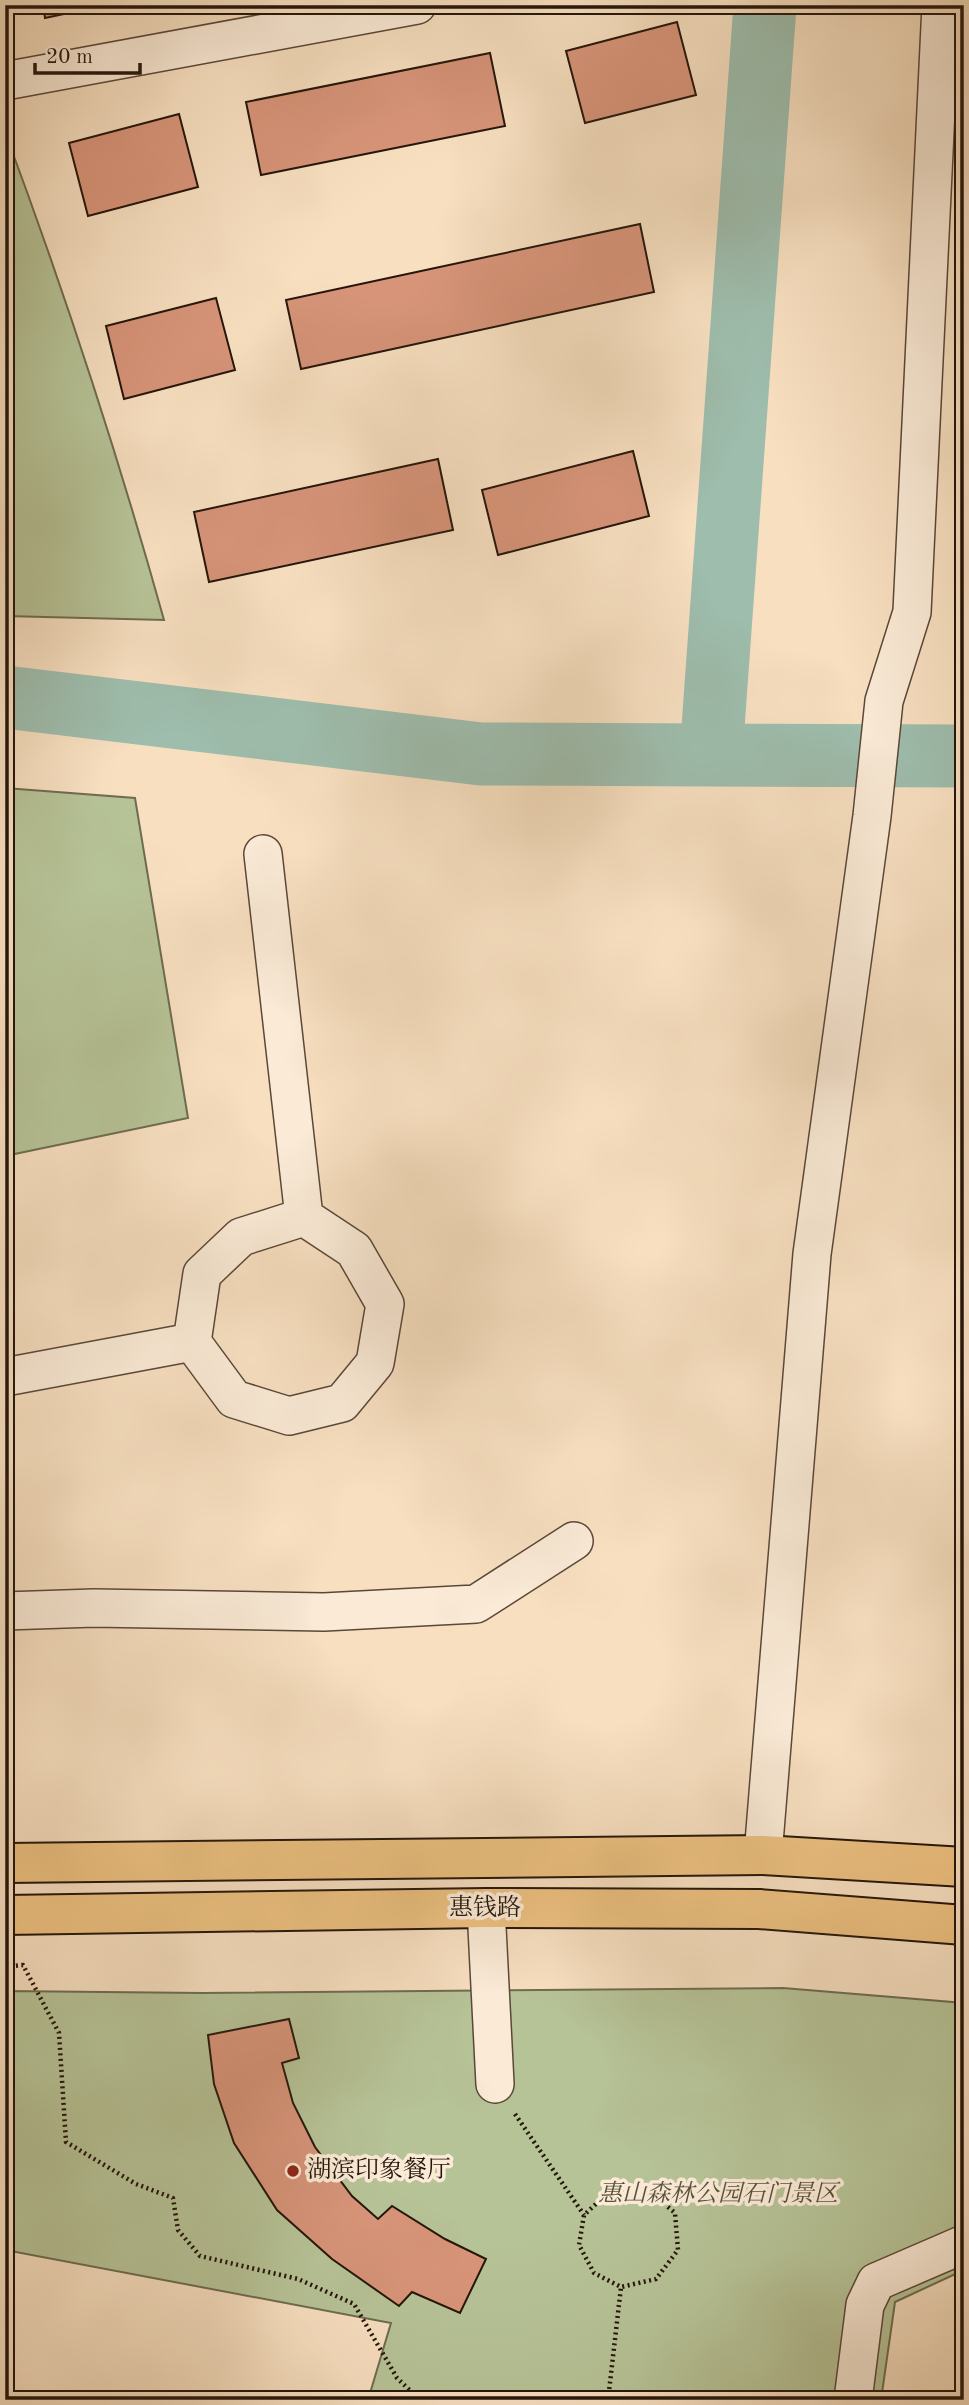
<svg xmlns="http://www.w3.org/2000/svg" width="969" height="2405" font-family="'Old Standard TT','Noto Serif SC',serif">
<style>
.green{fill:#b6c397;stroke:#6e6c51;stroke-width:2}
.lines{fill:none;stroke-linecap:round;stroke-linejoin:round}
.river{stroke:#9ebdad;stroke-width:63}
.building{fill:#d79479;stroke:#25160b;stroke-width:2}
.minor-casing{stroke:#5a4838;stroke-width:40}
.major-casing{stroke:#25160b;stroke-width:42}
.path{stroke:#25160b;stroke-width:4.5;stroke-dasharray:2 3.5;stroke-linecap:butt}
.minor{stroke:#faead6;stroke-width:37}
.major{stroke:#ecc080;stroke-width:38}
.poi-dot{fill:#8f2418;stroke:#faead6;stroke-width:2.5}
.labels{text-anchor:middle;dominant-baseline:central;stroke-width:7;stroke-linejoin:round;paint-order:stroke}
.street-label{font-size:24px;fill:#25160b;stroke:#faead6}
.poi-label{font-size:24px;fill:#25160b;stroke:#faead6;text-anchor:start}
.park-label{font-size:24px;font-style:italic;fill:#58533c;stroke:#faead6}
</style>
<rect width="100%" height="100%" fill="#f7dfc0"/>
<filter id="stains"><feTurbulence type="fractalNoise" baseFrequency=".00286" numOctaves="4"/><feColorMatrix values="0 0 0 0 .2 0 0 0 0 .09 0 0 0 0 .02 0 0 0 .5 -.17"/></filter>
<radialGradient id="worn" r=".72"><stop offset=".6" stop-color="#630" stop-opacity="0"/><stop offset="1" stop-color="#630" stop-opacity=".3"/></radialGradient>
<path class="green" d="M5 132C65 293 118 455 164 620L5 616Z
M5 788 135 798 188 1118 5 1156Z
M783 1988 964 2003V2270L895 2302 881 2400H368L391 2323 5 2250V1991L203 1993Z"/>
<g class="lines">
<path class="river" d="M5 697 481 754 964 756
M711 755 765 5"/>
</g>
<path class="building" d="M43 5H106L45 18Z
M677 22 696 95 585 123 566 51Z
M490 53 505 126 261 175 246 102Z
M179 114 198 187 88 216 69 143Z
M640 224 654 292 301 369 286 300Z
M216 298 235 370 124 399 106 326Z
M633 451 649 516 498 555 482 490Z
M438 459 453 530 209 582 194 512Z
M289 2019 299 2058 282 2063 293 2103 315 2147 352 2196 378 2219 392 2206 445 2239 486 2259 460 2313 412 2292 399 2306 332 2259 277 2210 234 2143 214 2084 208 2035Z"/>
<g class="lines">
<g class="minor-casing">
<path id="minor" d="M5 81 417 5
M192 1342 202 1274 241 1237 304 1217
M5 1377 192 1342 234 1399 289 1416 342 1403 375 1363 385 1304 354 1250 304 1217 263 854
M5 1611 94 1608 324 1612 476 1604 574 1541
M763 1855 812 1254 872 816 884 701 912 612 941 5
M486 1908 495 2084
M853 2400 865 2305 876 2282 964 2244"/>
</g>
<g class="major-casing">
<path id="major" d="M5 1863 763 1855 964 1867
M5 1915 486 1908 759 1909 964 1925"/>
</g>
<path class="path" d="M5 1967 23 1965 59 2033 66 2142 136 2184 173 2198 178 2230 200 2256 298 2279 354 2304 397 2378 420 2400
M515 2114 584 2215
M647 2189 675 2213 678 2250 656 2279 621 2287 594 2273 579 2245 584 2215 611 2190Z
M608 2400 621 2287"/>
<use href="#minor" class="minor"/>
<use href="#major" class="major"/>
</g>
<circle class="poi-dot" cx="293" cy="2171" r="7"/>
<g class="labels">
<g class="street-label">
<text x="485" y="1909">惠钱路</text>
</g>
<g class="poi-label">
<text x="307" y="2171">湖滨印象餐厅</text>
</g>
<g class="park-label">
<text x="718" y="2195">惠山森林公园石门景区</text>
</g>
</g>
<rect width="969" height="2405" fill="none" stroke="#f7dfc0" stroke-width="28"/>
<rect x="7" y="7" width="955" height="2391" fill="none" stroke="#25160b" stroke-width="3.5"/>
<rect x="14" y="14" width="941" height="2377" fill="none" stroke="#25160b" stroke-width="2"/>
<path d="M35 63v10h105v-10" fill="none" stroke="#25160b" stroke-width="3.5"/>
<text x="46" y="63" font-size="21" fill="#25160b" stroke="#faead6" stroke-width="5" paint-order="stroke">20 m</text>
<rect width="100%" height="100%" filter="url(#stains)"/>
<rect width="100%" height="100%" fill="url(#worn)"/>
</svg>
